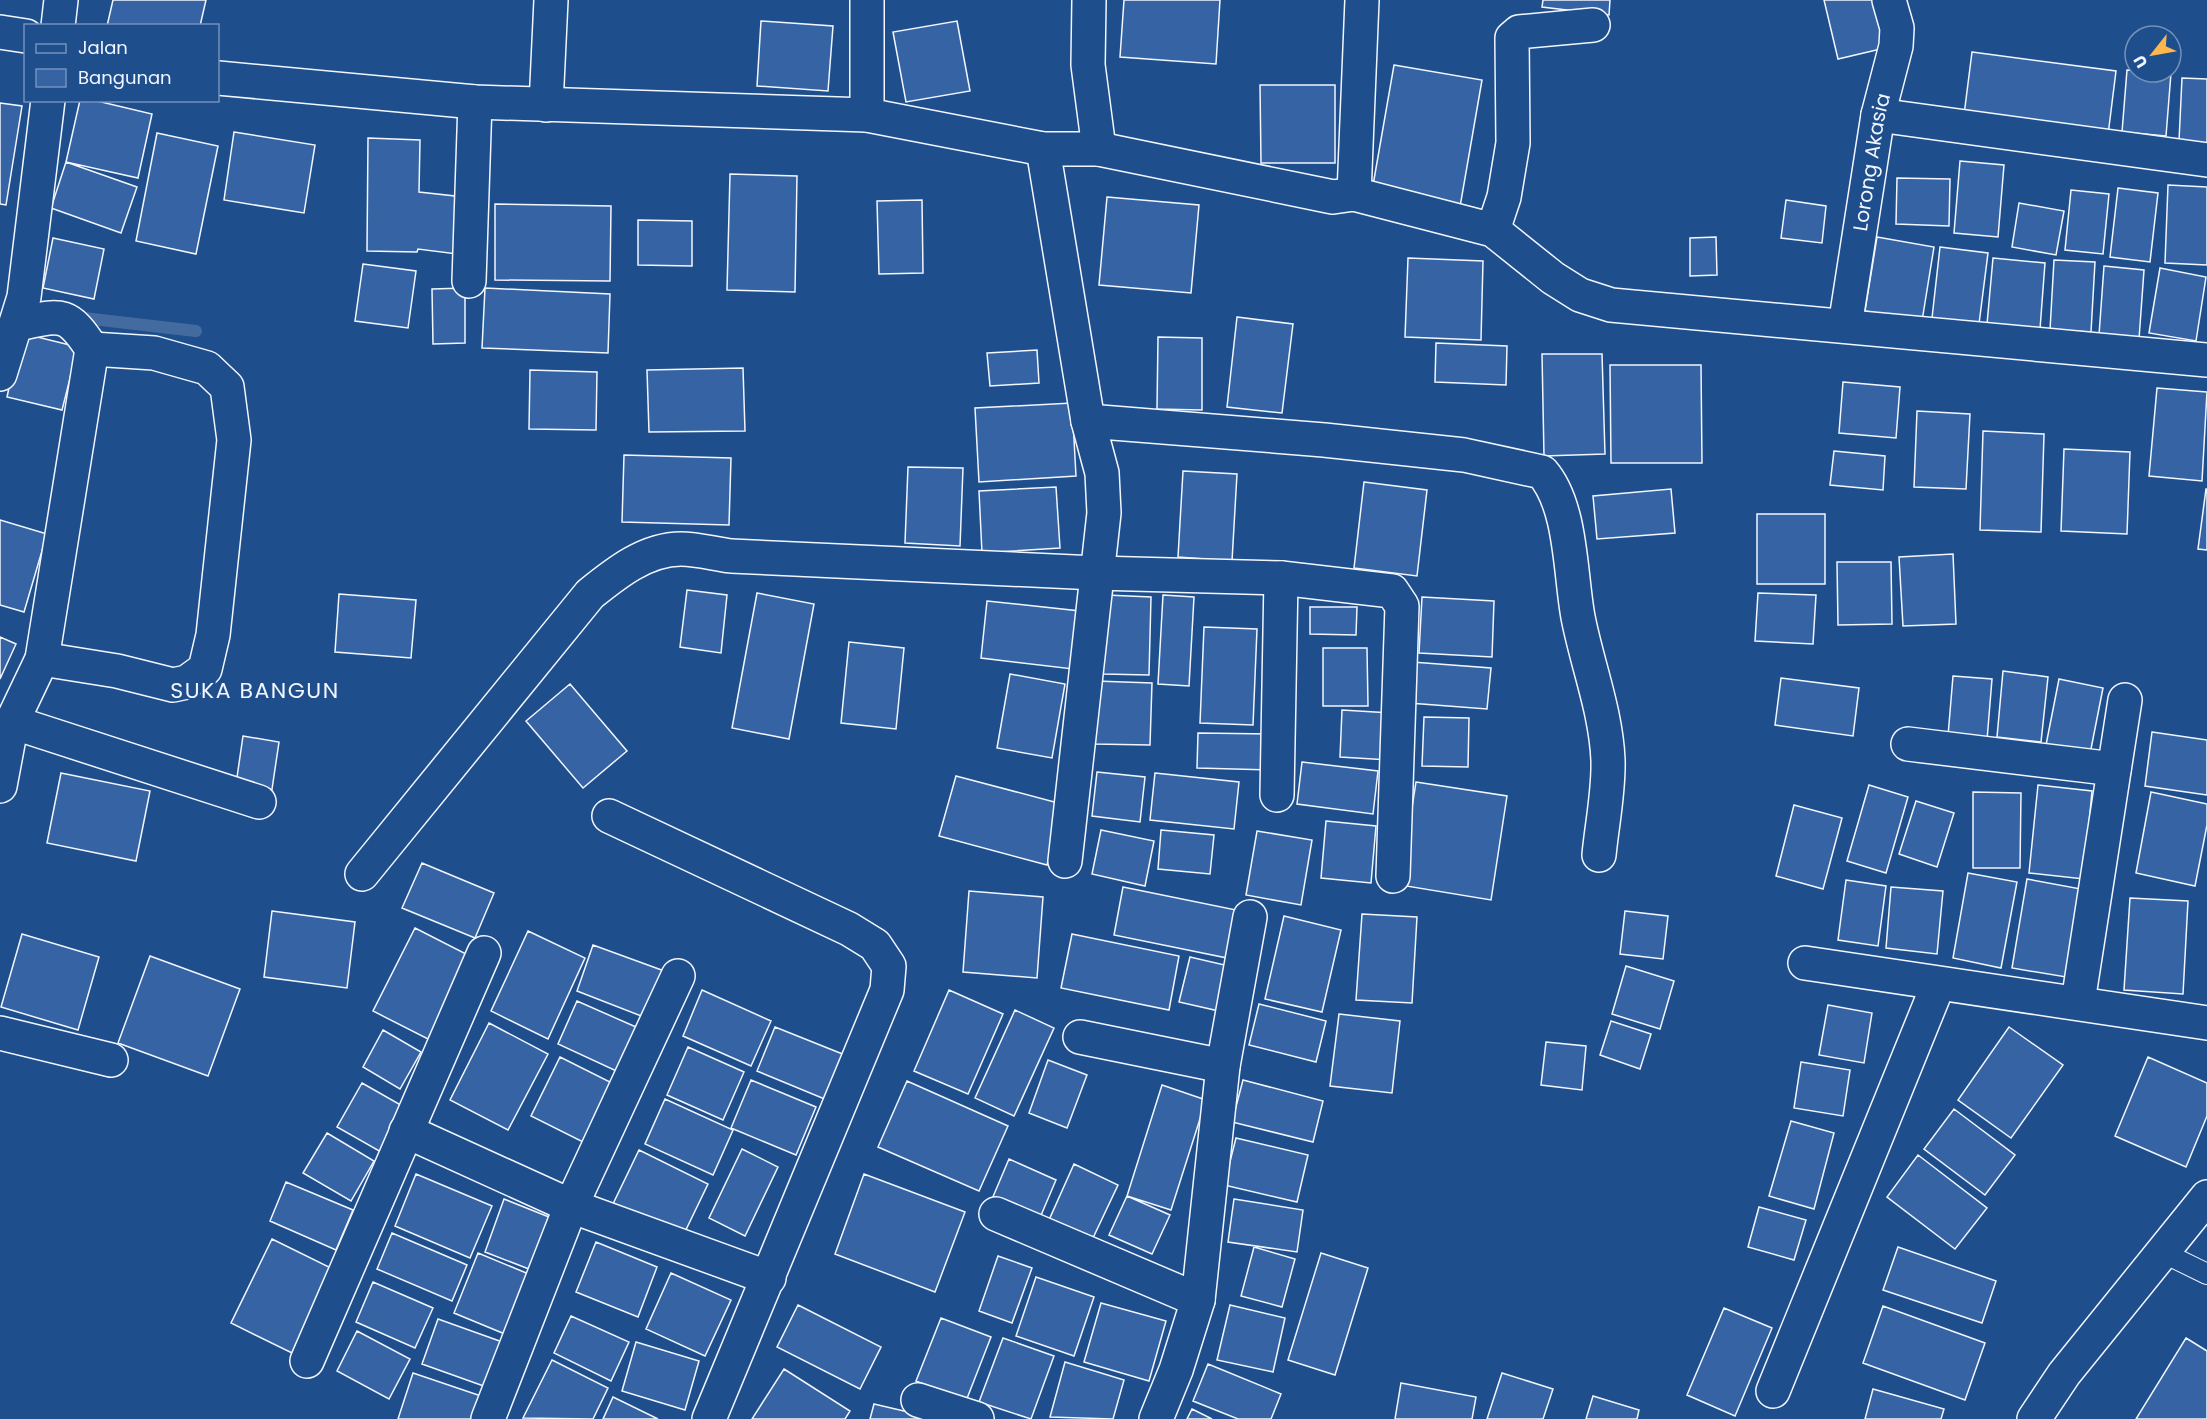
<svg xmlns="http://www.w3.org/2000/svg" width="2207" height="1419" font-family="Poppins,sans-serif">
<style>
.lines{fill:none;stroke-linecap:round;stroke-linejoin:round}
.stream{stroke:#446ba0;stroke-width:12}
.building{fill:#3563a3;stroke:#f2f6ff;stroke-width:1.5}
.lane-casing{stroke:#f2f6ff;stroke-width:22}
.street-casing{stroke:#f2f6ff;stroke-width:36}
.lane{stroke:#1f4e8c;stroke-width:20}
.street{stroke:#1f4e8c;stroke-width:33}
.labels{text-anchor:middle;dominant-baseline:central;stroke-width:4.5;stroke-linejoin:round;paint-order:stroke}
.street-label{font-size:20px;fill:#f2f6ff;stroke:#1f4e8c}
.quarter-label{font-size:22px;letter-spacing:1.5px;fill:#f2f6ff;stroke:#1f4e8c}
</style>
<rect width="100%" height="100%" fill="#1f4e8c"/>
<g class="lines">
<path class="stream" d="M75 317 196 331"/>
</g>
<path class="building" d="M113 0H206L200 26H107Z
M1124 0H1220L1216 64 1120 57Z
M1543 0H1610L1609 15 1542 7Z
M1824 0H1874L1885 48 1838 59Z
M761 21 833 26 828 91 757 86Z
M957 21 970 91 906 102 893 32Z
M1972 52 2116 71 2108 135 1964 115Z
M1394 65 1482 80 1460 207 1372 191Z
M2127 70 2171 73 2166 136 2122 132Z
M2182 78 2207 79V143L2179 141Z
M1260 85H1335V163H1261Z
M80 100H93L152 114 138 178 66 162Z
M0 103 22 106 6 205 0 204Z
M234 132 315 145 304 213 224 200Z
M157 133 218 146 196 254 136 241Z
M368 138 420 140 419 192 464 197 457 254 418 249 417 252 367 251Z
M1960 161 2004 165 1998 237 1954 233Z
M66 162 137 187 121 233 51 208Z
M730 174 797 176 795 292 727 290Z
M1897 178 1950 179 1949 226 1896 224Z
M2168 185 2207 187V265L2165 263Z
M2118 188 2158 193 2150 262 2110 257Z
M2071 190 2109 194 2103 254 2065 250Z
M1107 197 1199 205 1191 293 1099 285Z
M922 200 923 273 879 274 877 201Z
M1786 200 1826 206 1822 243 1781 238Z
M2019 203 2064 211 2056 255 2012 247Z
M495 204 611 206 610 281 495 280Z
M638 220 692 221V266L638 265Z
M1716 237 1717 275 1690 276V238Z
M1877 237 1934 247 1922 321 1865 311Z
M53 238 104 249 94 299 43 288Z
M1940 247 1988 253 1979 324 1932 318Z
M1408 258 1483 261 1481 340 1405 337Z
M1993 258 2045 263 2040 329 1987 324Z
M2054 260 2095 262 2091 332 2050 330Z
M363 264 416 271 408 328 355 321Z
M2104 266 2144 270 2139 339 2099 335Z
M2160 268 2206 277 2196 341 2149 333Z
M465 288V343L433 344 432 289Z
M485 288 610 294 608 353 482 348Z
M1237 317 1293 324 1282 413 1227 407Z
M21 333 78 347 62 410 7 397Z
M1158 337 1202 338V410L1157 409Z
M1436 343 1507 346 1506 385 1435 382Z
M1037 350 1039 383 990 386 987 353Z
M1542 354H1602L1605 454 1544 456Z
M1610 365H1701L1702 463H1611Z
M743 368 745 431 649 432 647 370Z
M530 370 597 372 596 430 529 429Z
M1843 382 1900 387 1896 438 1839 433Z
M2157 388 2207 392 2202 481 2149 476Z
M1072 403 1076 476 979 482 975 408Z
M1917 411 1970 414 1966 489 1914 487Z
M1983 431 2044 434 2041 532 1980 530Z
M2064 449 2130 452 2127 534 2061 531Z
M1834 451 1885 456 1883 490 1830 485Z
M624 455 731 458 729 525 622 522Z
M908 467 963 468 960 546 905 543Z
M1183 471 1237 474 1232 561 1178 557Z
M1364 482 1427 490 1417 576 1354 568Z
M1056 487 1060 548 982 553 979 491Z
M1671 489 1675 533 1597 539 1593 496Z
M2206 489H2207V550L2198 549Z
M1757 514H1825V584H1757Z
M0 520 47 534 24 612 0 605Z
M1953 554 1956 624 1903 626 1899 557Z
M1837 562H1891L1892 624 1838 625Z
M687 590 727 595 721 653 680 647Z
M757 593 814 604 789 739 732 728Z
M1758 593 1816 595 1813 644 1755 641Z
M339 594 416 600 411 658 335 652Z
M1106 595 1151 597 1149 675 1103 674Z
M1163 595 1194 597 1189 686 1158 684Z
M1422 597 1494 601 1492 657 1419 653Z
M987 601 1080 611 1073 669 981 658Z
M1310 607H1357L1356 635 1310 634Z
M1204 627 1257 629 1253 725 1200 723Z
M0 637 16 644 0 679Z
M849 642 904 648 896 729 841 723Z
M1323 648H1367L1368 706H1323Z
M1412 662 1491 668 1487 709 1409 703Z
M2003 671 2048 677 2041 742 1997 737Z
M1010 674 1065 684 1052 758 997 748Z
M1953 676 1992 679 1987 740 1948 736Z
M1781 678 1859 688 1853 736 1775 725Z
M2059 679 2103 688 2090 754 2046 745Z
M1095 681 1152 683 1150 745 1094 744Z
M570 684 627 751 583 788 526 721Z
M1342 710 1391 713 1389 760 1340 757Z
M1424 717 1469 718 1468 767 1422 766Z
M2152 732 2207 740V795L2145 786Z
M1198 733 1271 734V770L1197 768Z
M243 736 279 742 271 796 235 791Z
M1302 762 1378 771 1373 814 1297 804Z
M1097 772 1145 777 1140 822 1092 816Z
M61 773 150 791 136 861 47 843Z
M1155 773 1239 782 1234 829 1150 820Z
M956 776 1062 804 1047 865 939 836Z
M1416 782 1507 796 1491 900 1400 885Z
M1869 785 1908 797 1886 873 1847 861Z
M2038 785 2092 791 2084 879 2029 873Z
M1973 792 2021 793 2020 868H1973Z
M2151 792 2207 804V825L2195 886 2136 873Z
M1916 801 1954 813 1937 867 1899 854Z
M1794 805 1842 818 1823 889 1776 876Z
M1326 821 1376 826 1371 883 1321 878Z
M1101 830 1154 841 1145 886 1092 874Z
M1161 830 1214 835 1210 874 1158 869Z
M1257 831 1312 840 1301 905 1246 895Z
M422 863 494 893 475 938 402 908Z
M1968 873 2017 882 2001 968 1953 958Z
M2027 879 2081 889 2066 977 2012 968Z
M1846 880 1886 886 1878 946 1838 940Z
M1123 887 1246 912 1237 960 1114 935Z
M1891 887 1943 891 1937 954 1886 948Z
M969 891 1043 897 1037 978 963 972Z
M2130 898 2188 901 2183 994 2124 990Z
M272 911 355 922 347 988 264 977Z
M1625 911 1668 916 1663 959 1620 954Z
M1362 914 1417 917 1412 1003 1356 1000Z
M1284 916 1341 930 1322 1012 1265 999Z
M415 928 470 956 428 1039 373 1011Z
M528 931 585 958 548 1039 491 1011Z
M22 934 99 957 78 1030 1 1007Z
M1072 934 1179 956 1169 1010 1061 988Z
M593 945 667 972 649 1019 577 991Z
M150 956 240 989 208 1076 118 1043Z
M1190 957 1229 966 1219 1011 1179 1002Z
M1626 966 1674 981 1660 1029 1612 1014Z
M702 990 771 1021 751 1066 683 1036Z
M949 990 1003 1014 968 1094 914 1071Z
M577 1001 645 1031 625 1075 558 1044Z
M1259 1004 1326 1021 1316 1062 1249 1045Z
M1828 1005 1872 1013 1864 1063 1819 1055Z
M1015 1010 1054 1028 1014 1116 975 1098Z
M1339 1014 1400 1021 1392 1093 1330 1086Z
M1611 1021 1651 1034 1640 1069 1600 1055Z
M489 1023 548 1054 508 1130 450 1100Z
M775 1027 845 1055 827 1100 757 1071Z
M2009 1027 2063 1065 2011 1138 1958 1100Z
M383 1030 421 1052 400 1089 363 1067Z
M1546 1042 1586 1046 1582 1090 1541 1085Z
M688 1047 744 1072 723 1120 667 1095Z
M560 1057 616 1085 587 1144 531 1116Z
M2148 1057 2207 1083V1116L2186 1167 2115 1136Z
M1048 1060 1087 1075 1067 1128 1029 1113Z
M1801 1062 1850 1070 1843 1116 1794 1108Z
M751 1080 816 1107 796 1155 731 1128Z
M1243 1080 1323 1101 1313 1142 1232 1122Z
M907 1081 1008 1126 979 1191 878 1147Z
M362 1083 406 1108 381 1152 337 1127Z
M1162 1085 1206 1100 1171 1210 1127 1196Z
M665 1099 733 1130 713 1175 645 1144Z
M1954 1109 2015 1155 1985 1195 1924 1149Z
M1791 1121 1834 1133 1814 1209 1769 1196Z
M327 1133 374 1161 351 1201 303 1173Z
M1236 1138 1308 1155 1297 1202 1224 1185Z
M742 1149 778 1167 745 1236 709 1218Z
M639 1150 708 1184 681 1240 612 1206Z
M1918 1155 1987 1208 1955 1249 1887 1197Z
M1009 1159 1056 1180 1039 1220 992 1199Z
M1074 1164 1118 1185 1092 1240 1049 1220Z
M416 1174 492 1206 470 1258 395 1226Z
M864 1174 965 1212 935 1292 835 1254Z
M286 1182 353 1210 336 1250 270 1221Z
M1127 1196 1170 1215 1152 1254 1109 1235Z
M504 1199 554 1219 534 1271 485 1252Z
M1234 1199 1303 1210 1297 1252 1228 1242Z
M1759 1207 1806 1220 1794 1260 1748 1247Z
M392 1233 467 1265 452 1301 377 1269Z
M272 1239 333 1269 292 1353 231 1323Z
M596 1242 657 1267 638 1317 576 1292Z
M1254 1247 1295 1259 1282 1307 1241 1296Z
M1898 1247 1996 1281 1982 1323 1883 1290Z
M478 1253 536 1277 512 1337 454 1313Z
M1321 1253 1368 1268 1335 1375 1288 1360Z
M998 1256 1032 1268 1012 1323 979 1311Z
M671 1273 731 1300 705 1356 646 1329Z
M1036 1277 1094 1297 1074 1356 1016 1336Z
M373 1282 433 1308 415 1348 356 1322Z
M1101 1303 1166 1321 1149 1381 1084 1362Z
M798 1305 881 1347 860 1389 777 1347Z
M1230 1305 1285 1318 1273 1372 1217 1360Z
M1883 1306 1985 1343 1965 1400 1863 1363Z
M1724 1308 1772 1328 1735 1416 1687 1395Z
M571 1316 629 1342 611 1381 554 1353Z
M941 1318 991 1337 966 1401 916 1381Z
M438 1319 508 1344 492 1389 422 1364Z
M357 1331 410 1359 389 1399 337 1371Z
M1003 1338 1054 1356 1031 1419 979 1402Z
M2186 1338 2207 1351V1419H2136Z
M636 1342 699 1361 685 1410 622 1391Z
M552 1360 608 1388 593 1419 523 1418Z
M1065 1362 1124 1380 1113 1419 1050 1417Z
M1208 1364 1281 1394 1271 1419H1238L1193 1401Z
M784 1369 850 1411 845 1419H752Z
M413 1373 484 1397 477 1419H398Z
M1502 1373 1553 1389 1543 1419H1487Z
M1401 1383 1476 1397 1472 1419H1395Z
M1873 1389 1944 1409 1941 1419H1865Z
M1593 1396 1639 1410 1637 1419H1586Z
M613 1397 658 1419H603Z
M874 1404 938 1419H870Z
M1192 1409 1212 1419H1187Z"/>
<g class="lines">
<g class="lane-casing">
<path id="lane" d="M2164 1253 2207 1274"/>
</g>
<g class="street-casing">
<g id="street">
<path d="M1089 0 1088 65 1099 149"/>
<path d="M58 26 61 0"/>
<path d="M0 32 26 36"/>
<path d="M218 78 475 102 867 115 1043 149H1099L1333 197 1354 194 1493 230 1553 278 1580 295 1611 305 2207 360"/>
<path d="M546 105 551 0"/>
<path d="M867 115V0"/>
<path d="M1878 115 2207 160"/>
<path d="M1043 149 1088 421 1102 473 1104 513 1065 861"/>
<path d="M1354 194 1362 0"/>
<path d="M1493 230 1504 197 1513 143 1512 38 1519 32 1593 25"/>
<path d="M469 281 475 102"/>
<path id="s1" d="M1845 326 1878 115 1896 46 1897 28 1889 0"/>
<path d="M0 374 24 297 48 100"/>
<path d="M1088 421 1324 440 1464 455 1542 472C1572 506 1570 574 1578 617 1587 664 1606 711 1608 760 1609 791 1602 824 1599 855"/>
<path d="M42 659 117 671 173 685 187 682 205 669 213 635 234 440 227 387 207 368 154 353 92 349"/>
<path d="M12 722 259 802"/>
<path d="M1908 744 2114 769"/>
<path d="M0 786 12 722 42 659 92 349C67 310 60 315 18 324"/>
<path d="M1277 795 1281 578"/>
<path d="M609 816 849 929 875 945 889 966 887 990 709 1419"/>
<path d="M362 874 590 594C616 573 646 549 681 549 697 549 715 554 731 556L1096 573 1281 578 1392 591 1402 606 1393 876"/>
<path d="M1805 963 2207 1023"/>
<path d="M2078 1002 2125 700"/>
<path d="M0 1033 111 1060"/>
<path d="M1080 1037 1223 1066"/>
<path d="M406 1131 571 1206 769 1278"/>
<path d="M996 1214 1198 1300"/>
<path d="M307 1361 484 953"/>
<path d="M1773 1391 1938 985"/>
<path d="M918 1400 977 1419"/>
<path d="M488 1419 571 1206 678 976"/>
<path d="M1156 1419 1176 1370 1198 1300 1223 1066 1250 917"/>
<path d="M2034 1419 2064 1374 2207 1197"/>
</g>
</g>
<use href="#lane" class="lane"/>
<use href="#street" class="street"/>
</g>
<g class="labels">
<g class="street-label">
<text stroke="none"><textPath href="#s1" startOffset="166">Lorong Akasia</textPath></text>
</g>
<g class="quarter-label">
<text x="255" y="690">SUKA BANGUN</text>
</g>
</g>
<rect x="24" y="24" width="195" height="78" fill="#1f4e8c" stroke="#7391ba" stroke-width="1.5"/>
<rect x="36" y="44" width="30" height="9" fill="#1f4e8c" stroke="#7391ba" stroke-width="1.5"/>
<text x="78" y="54" font-size="18" fill="#f2f6ff">Jalan</text>
<rect x="36" y="69" width="30" height="18" fill="#3563a3" stroke="#7391ba" stroke-width="1.5"/>
<text x="78" y="84" font-size="18" fill="#f2f6ff">Bangunan</text>
<g transform="translate(2153 54) rotate(239)"><circle r="28" fill="#1f4e8c" stroke="#7391ba" stroke-width="1.5"/>
<path d="M0-4.5L10 22L0 15L-10 22Z" fill="#ffb74d"/>
<text y="-9" font-size="16" font-weight="bold" text-anchor="middle" fill="#f2f6ff">U</text>
</g>
</svg>
